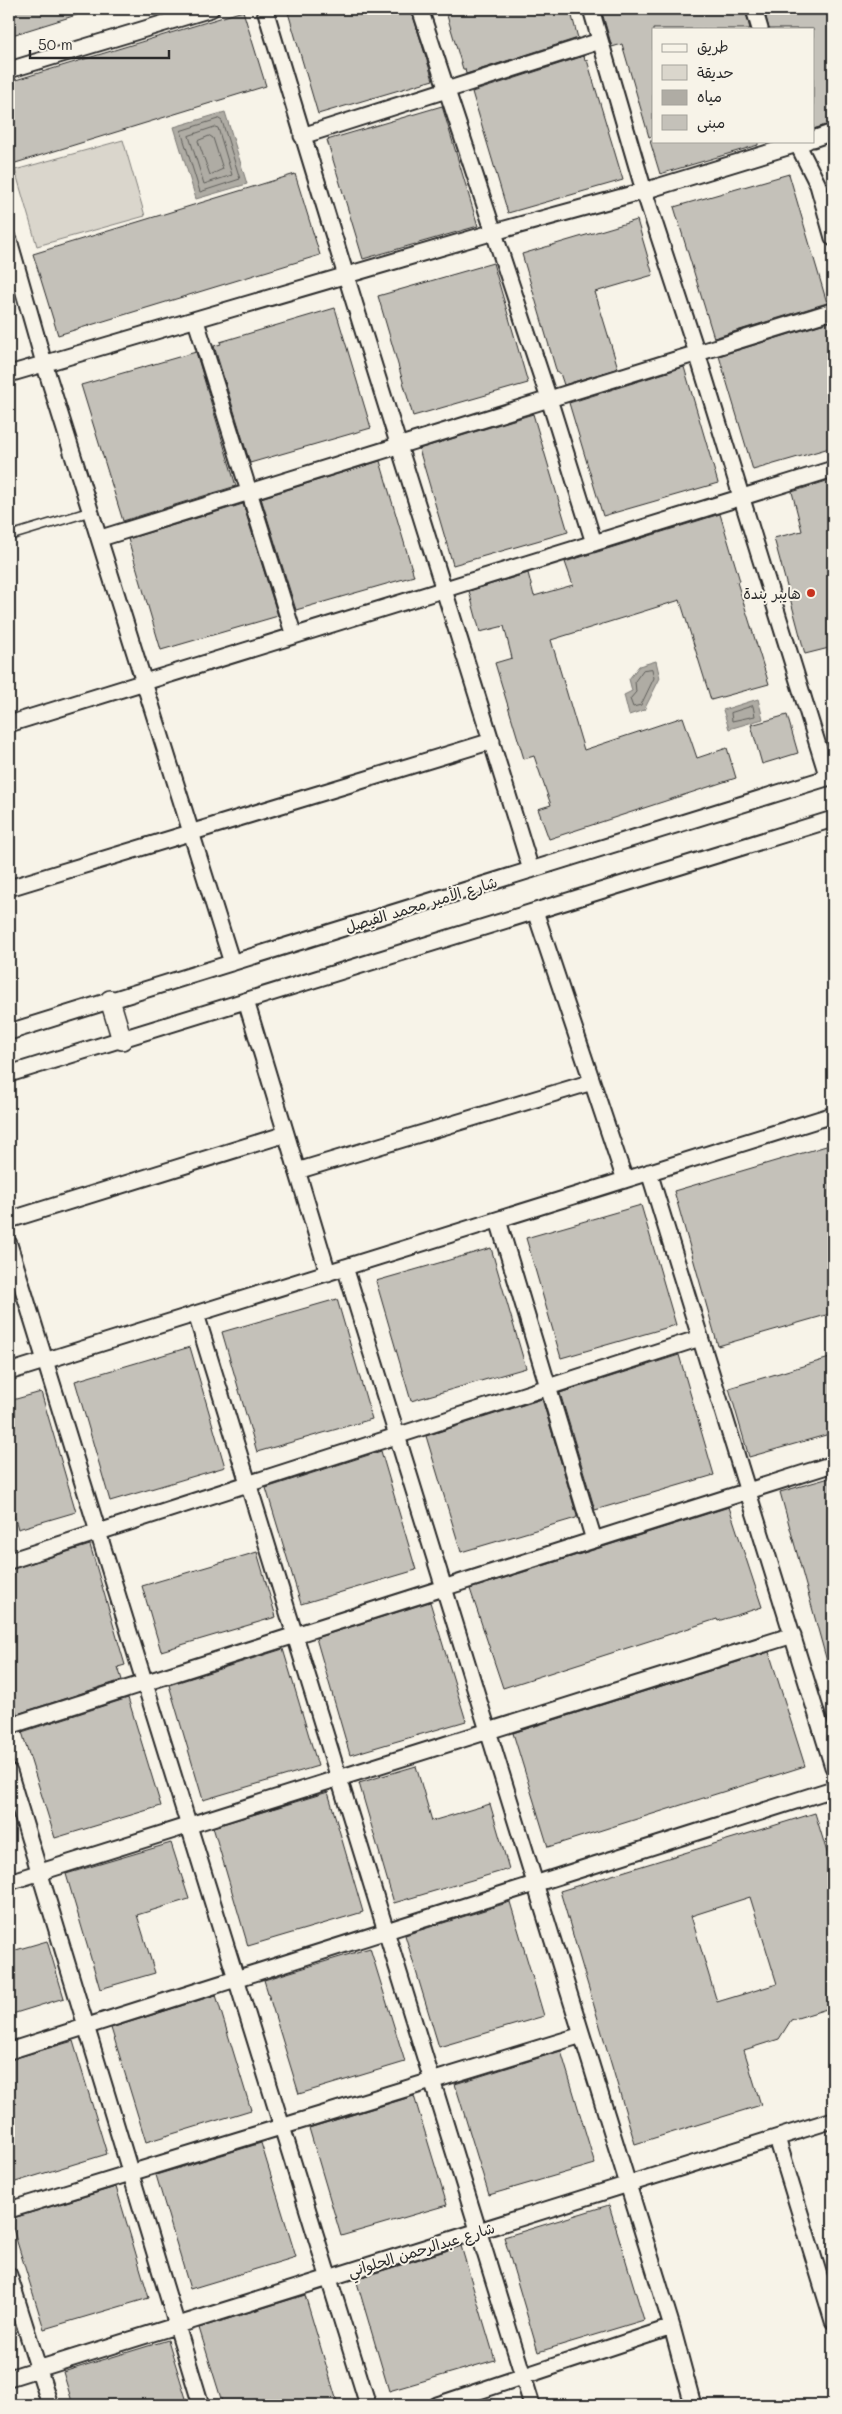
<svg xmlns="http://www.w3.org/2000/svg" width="842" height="2414" font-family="Mali,'Playpen Sans Arabic',sans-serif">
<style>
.green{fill:#dad6cc;stroke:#82807c}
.water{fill:#afaca4;stroke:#7a7874}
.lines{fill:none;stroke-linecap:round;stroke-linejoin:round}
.shore{stroke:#605f5b;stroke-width:1}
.building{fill:#c4c1b9;stroke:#2b2b2b;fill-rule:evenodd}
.service-casing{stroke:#2b2b2b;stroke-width:11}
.minor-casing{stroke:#2b2b2b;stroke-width:19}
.tertiary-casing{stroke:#2b2b2b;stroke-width:22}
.service{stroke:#f7f3e8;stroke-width:8}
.minor{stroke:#f7f3e8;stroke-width:15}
.tertiary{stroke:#f7f3e8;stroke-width:19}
.poi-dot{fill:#c8321e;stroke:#f7f3e8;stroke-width:2}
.labels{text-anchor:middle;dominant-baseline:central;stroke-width:4;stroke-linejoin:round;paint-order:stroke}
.poi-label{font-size:15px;fill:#2b2b2b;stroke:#f7f3e8;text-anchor:end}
.street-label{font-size:15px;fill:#2b2b2b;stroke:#f7f3e8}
</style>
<rect width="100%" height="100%" fill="#f7f3e8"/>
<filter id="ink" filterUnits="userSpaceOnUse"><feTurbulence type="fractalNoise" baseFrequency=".02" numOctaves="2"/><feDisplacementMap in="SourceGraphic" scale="10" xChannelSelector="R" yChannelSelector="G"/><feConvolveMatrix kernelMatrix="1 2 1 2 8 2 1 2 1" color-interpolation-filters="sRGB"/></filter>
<g filter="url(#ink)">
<path class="green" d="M123 140 145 216 37 246 15 170Z"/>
<path class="water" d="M225 112 247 184 196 199 174 127Z
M656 661 660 678 644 710 629 715 624 695 632 691 629 679 639 666Z
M758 699 763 719 729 729 723 710Z"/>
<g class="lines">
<path class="shore" d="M219 119 222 121 240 179 200 192 181 131Z
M215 127 218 128 232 175 204 184 189 136Z
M210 136 213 138 223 169 210 175 198 141Z
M652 669 654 678 641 705 633 707 630 699 636 692 635 681 643 670Z
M753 706 755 716 732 721 731 713Z"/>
</g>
<path class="building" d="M9 9H86V12L9 36Z
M287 9H411L433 80 318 114Z
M445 9H570L578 38 466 74 465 69H463Z
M601 9H745L750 29H653V136L649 137 622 44 612 47Z
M764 9H833V123L813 129V29H769Z
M243 11 266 86 9 165V82Z
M584 56 585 61 587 60 623 180 508 213 472 92Z
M442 106 478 226 363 259 327 140Z
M650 141H758V145L660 174Z
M295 174 320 255 58 335 33 254Z
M789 174 827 303 714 338 674 207Z
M637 220 653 275 595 292 618 368 564 385 560 373H557L522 254Z
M493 263 528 383 413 416 378 296Z
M335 308 371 428 250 463 214 346 221 344 220 342Z
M832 321 833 447 753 470 719 356Z
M196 352 236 486 123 521 81 385Z
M684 367 718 483 603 516 569 403Z
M533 414 568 532 453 565 419 449Z
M380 461 414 576 296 610 261 498Z
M833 479V647L805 654 774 538 802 531 792 492Z
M243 504 278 616 161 650 128 539Z
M720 514 740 581 737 582 769 684 711 700 680 600 551 640 584 750 683 717 697 758 727 748 736 778 549 839 538 809 551 805 534 756 524 759 495 663 512 658 504 626 480 632 469 591 528 573 534 596 573 585 565 562Z
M787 715 798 753 762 764 751 725Z
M833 1144V1313L718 1346 674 1191Z
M641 1205 676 1325 561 1358 526 1238Z
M491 1248 526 1368 411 1401 376 1281Z
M337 1299 372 1419 257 1452 222 1332Z
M190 1347 225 1467 110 1501 75 1381Z
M679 1355 714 1475 595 1510 560 1393Z
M833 1357V1433L749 1457 729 1388Z
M41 1392 76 1512 18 1529 9 1497V1401Z
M542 1399 577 1516 576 1518 461 1552 426 1436Z
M381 1451 416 1570 301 1604 266 1488Z
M833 1477V1664L828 1665 780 1492Z
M729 1507 762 1607 718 1621 717 1619 503 1688 470 1589Z
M90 1545 125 1665 118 1667 122 1680 17 1714 12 1698 9 1699V1570Z
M257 1552 276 1617 161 1651 142 1586Z
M430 1602 466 1721 350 1755 316 1638Z
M283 1649 318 1766 203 1800 169 1685Z
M769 1652 805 1766 548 1847 513 1733Z
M128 1698 161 1806 55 1838 22 1732Z
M416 1766 432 1821 490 1804 509 1869 394 1903 359 1783Z
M328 1792 363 1912 248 1946 213 1827Z
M815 1813 833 1872V2007L791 2020 779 2039 744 2050 761 2105 635 2144 560 1891ZM750 1897 777 1984 717 2002 691 1916Z
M171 1843 189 1899 137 1915 155 1973 100 1989 66 1874Z
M510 1902 544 2016 439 2047 405 1935Z
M47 1941 64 1998 9 2015V1952Z
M370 1948 405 2062 299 2094 264 1980Z
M216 1995 251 2110 146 2142 111 2028Z
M73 2041 107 2154 9 2184V2060Z
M561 2051 595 2164 489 2195 455 2084Z
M414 2096 447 2205 341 2236 309 2128Z
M261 2143 296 2257 190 2289 156 2175Z
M116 2187 149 2298 44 2329 10 2219Z
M609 2205 644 2320 538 2352 504 2237Z
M461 2246 495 2360 389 2391 356 2279Z
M305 2295 338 2405H223L199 2328Z
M168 2340 188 2405H73L63 2372Z"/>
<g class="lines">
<g class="service-casing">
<path id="service" d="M9 536 92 511"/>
</g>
<g class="minor-casing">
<path id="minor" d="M265 9C350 297 443 582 531 870
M420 9 549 399 594 543
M591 9 644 191 697 353 828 778
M754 9 760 29
M9 70 211 9
M302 136 600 41
M813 139 833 132
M796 141 818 185 833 238
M9 240 44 363 232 963
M196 321 294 636
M9 374 494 232 644 191 807 141
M101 538 833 311
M9 724 833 469
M9 888 492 741
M535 911 625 1180
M246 1001 328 1273
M9 1032 833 776
M9 1074 833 819
M297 1171 592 1082
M649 1172 833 1767
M9 1220 286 1134
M498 1220 594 1540
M9 1244 368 2405
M345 1267 672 2327 693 2405
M196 1314 532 2405
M9 1372 833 1115
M9 1561 700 1338
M9 1726 833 1464
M9 1772 201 2405
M9 1882 793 1635
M9 2051 833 1789
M777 2138 833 2321
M9 2210 582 2035
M9 2275 50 2405
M9 2378 833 2120
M437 2405 672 2327"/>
</g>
<g class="tertiary-casing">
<path id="tertiary" d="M110 1000 122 1040"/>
</g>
<use href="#service" class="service"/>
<use href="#minor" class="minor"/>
<use href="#tertiary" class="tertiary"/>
</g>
</g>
<circle class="poi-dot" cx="811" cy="593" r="5"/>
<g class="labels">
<g class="poi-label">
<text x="801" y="593">هايبر بندة</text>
</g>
<g class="street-label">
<text transform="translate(421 904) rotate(-17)">شارع الأمير محمد الفيصل</text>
<text transform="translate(421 2249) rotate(-17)">شارع عبدالرحمن الحلواني</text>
</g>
</g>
<rect width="842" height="2414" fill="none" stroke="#f7f3e8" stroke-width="30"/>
<rect x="15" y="15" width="812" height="2384" fill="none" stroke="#2b2b2b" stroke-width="2" filter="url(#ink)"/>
<rect x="652" y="28" width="162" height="115" fill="#f7f3e8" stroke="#a5a39c"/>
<rect x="662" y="44" width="25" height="8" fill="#f7f3e8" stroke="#a5a39c"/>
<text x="697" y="52" font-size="15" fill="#2b2b2b">طريق</text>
<rect x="662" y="65" width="25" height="15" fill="#dad6cc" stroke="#a5a39c"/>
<text x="697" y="78" font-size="15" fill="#2b2b2b">حديقة</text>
<rect x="662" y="90" width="25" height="15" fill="#afaca4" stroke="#a5a39c"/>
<text x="697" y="102" font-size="15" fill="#2b2b2b">مياه</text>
<rect x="662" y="115" width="25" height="15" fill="#c4c1b9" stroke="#a5a39c"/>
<text x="697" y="128" font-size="15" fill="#2b2b2b">مبنى</text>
<path d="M30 50v8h139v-8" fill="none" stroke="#2b2b2b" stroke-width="2.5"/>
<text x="38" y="50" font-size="15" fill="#2b2b2b" stroke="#f7f3e8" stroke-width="4" paint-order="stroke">50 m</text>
</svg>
